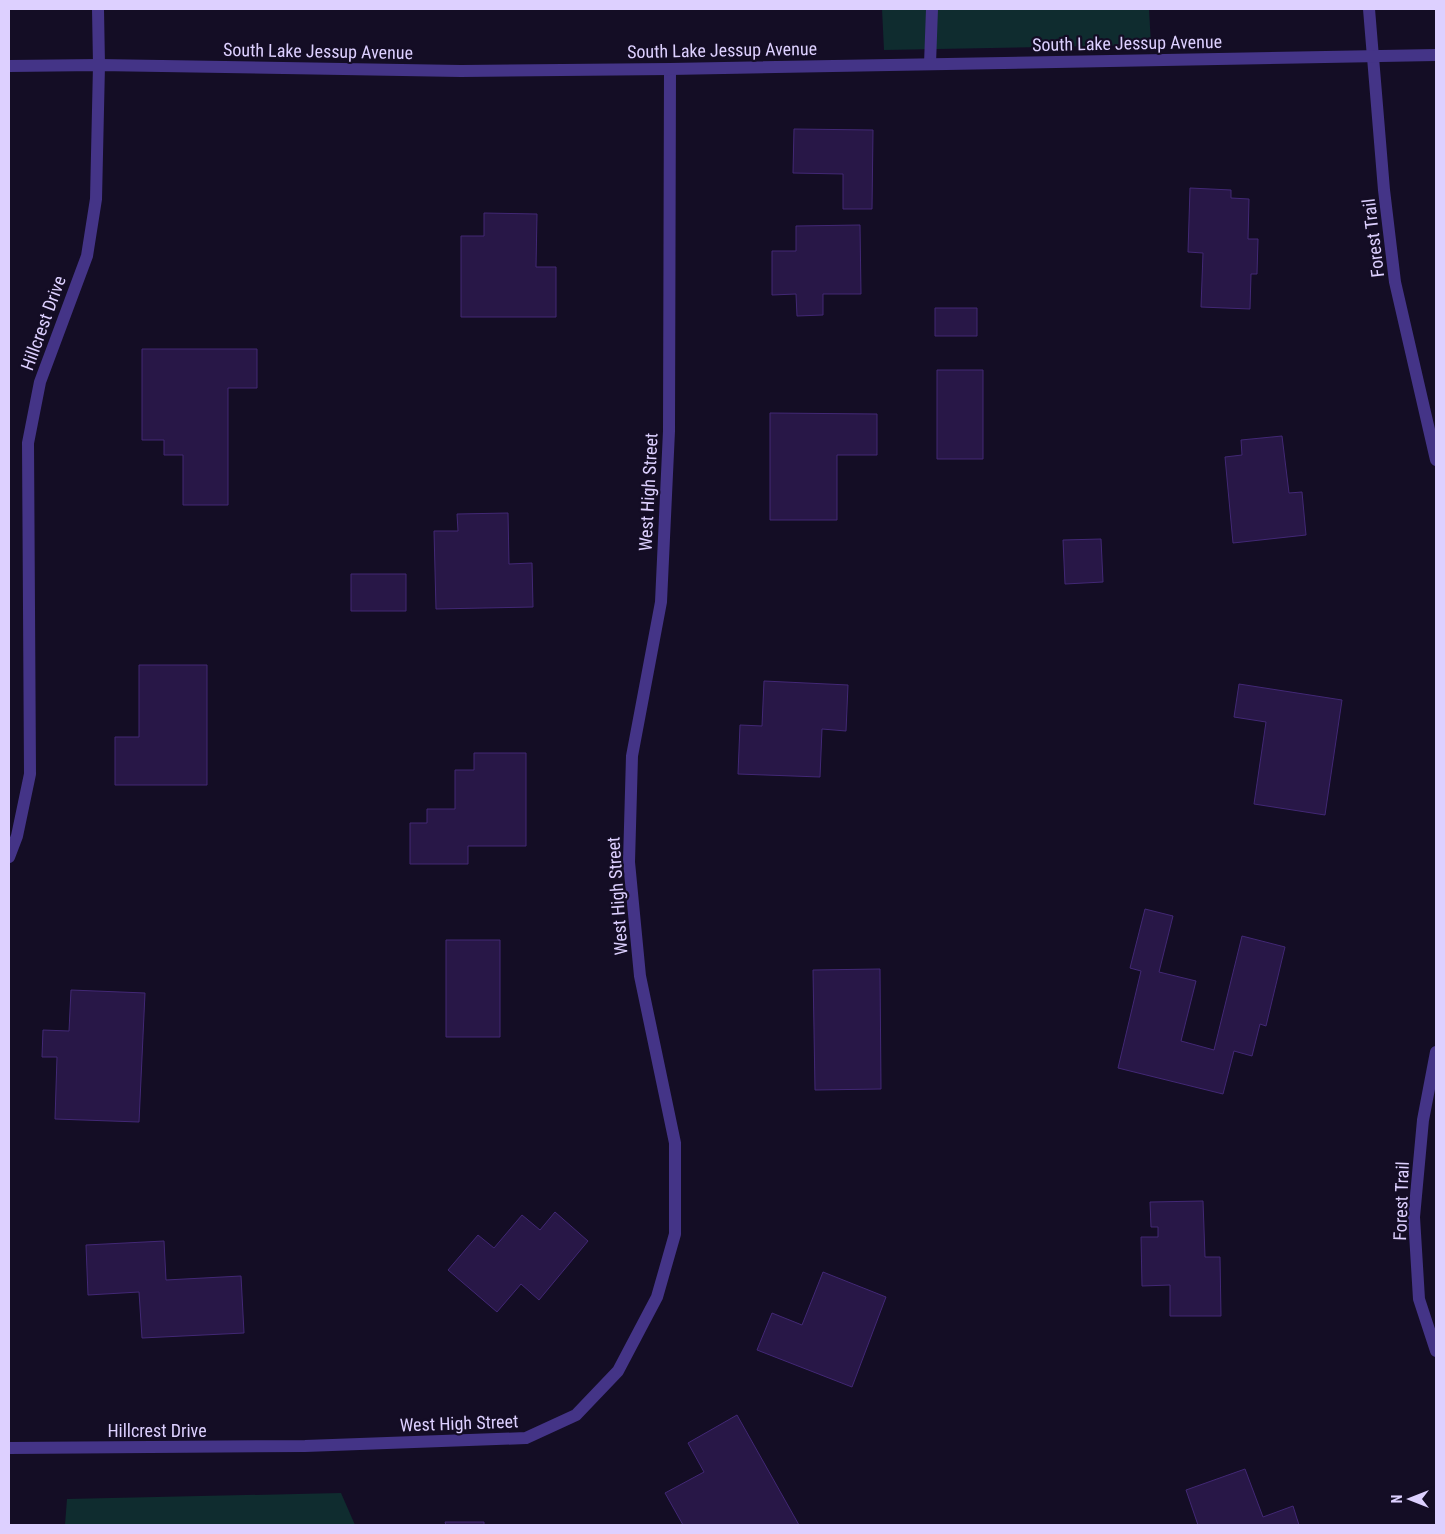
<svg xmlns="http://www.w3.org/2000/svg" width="1445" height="1534" font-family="'Roboto Condensed',sans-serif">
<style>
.green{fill:#0f2c2f}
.building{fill:#281747;stroke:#422875}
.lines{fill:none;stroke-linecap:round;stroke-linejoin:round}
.service{stroke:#443487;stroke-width:12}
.minor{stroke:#443487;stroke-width:12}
.tertiary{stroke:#443487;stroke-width:12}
.labels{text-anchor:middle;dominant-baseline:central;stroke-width:4.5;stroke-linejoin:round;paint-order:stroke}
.street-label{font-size:18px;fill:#ddd0ff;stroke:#140d25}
</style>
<rect width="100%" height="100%" fill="#140d25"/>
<path class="green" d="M882 9H1149L1151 45 884 50Z
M341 1493 355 1525H65L67 1499Z"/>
<path class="building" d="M794 129 873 130 872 209H843V174L793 173Z
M1190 188 1231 190V198L1249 199 1248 239H1258L1257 274H1251L1250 309 1201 307 1203 253 1188 252Z
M484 213 537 214 536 267H556V317H461V236H484Z
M860 225 861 294H823V315L797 316 796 294 772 295V251H796V226Z
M935 308H977V336H935Z
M142 349H257V388H228V505H183V455H164V440H142Z
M937 370H983V459H937Z
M770 413 877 414V455H837V520H770Z
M1282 436 1289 493 1302 492 1306 535 1233 543 1225 457 1242 455 1241 440Z
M508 513 509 564 532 563 533 607 436 609 434 531H458L457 514Z
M1101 539 1103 582 1065 584 1063 540Z
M351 574H406V611H351Z
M139 665H207V785H115V737H139Z
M764 681 848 685 846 731 822 729 820 777 738 774 740 725 762 726Z
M1239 684 1342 700 1325 815 1254 804 1266 722 1234 717Z
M474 753H526V846H468V864H410V823H427V809H455V770H474Z
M1145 909 1173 916 1159 972 1196 981 1181 1041 1214 1050 1242 936 1285 947 1266 1026 1260 1024 1252 1056 1234 1051 1223 1094 1118 1068 1141 971 1130 968Z
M446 940H500V1037H446Z
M880 969 881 1089 815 1090 813 970Z
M71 990 145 993 139 1122 55 1119 57 1057H42L43 1030 69 1031Z
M1203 1201 1205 1257H1220L1221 1316H1170V1285L1142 1286 1141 1237H1158V1227H1151L1150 1202Z
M555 1212 588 1241 539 1300 521 1284 497 1312 448 1270 478 1235 494 1248 522 1215 540 1230Z
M164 1241 166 1280 241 1276 244 1333 142 1338 139 1292 88 1295 86 1245Z
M823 1272 886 1297 852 1387 757 1350 772 1313 802 1325Z
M737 1415 799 1525H683L665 1493 704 1472 688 1443Z
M1245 1469 1263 1517 1293 1506 1299 1525H1198L1186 1490Z
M445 1522H484V1525H446Z"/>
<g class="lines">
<path class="service" d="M930 64 932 9"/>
<path class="minor" d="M1369 9 1384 190 1395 282 1436 460
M9 857 17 836 30 774 28 443 40 382 87 256 96 199 99 65 98 9
M1436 1052 1423 1120 1414 1217 1419 1299 1436 1351
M9 1448 305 1446 526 1438 576 1415 618 1371 657 1297 675 1234V1143L640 976 629 862 632 756 661 602 669 431 670 69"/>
<path class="tertiary" d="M9 66 99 65 461 71 670 69 1436 55"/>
</g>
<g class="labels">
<g class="street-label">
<text transform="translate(1127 43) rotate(-1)">South Lake Jessup Avenue</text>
<text transform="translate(722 50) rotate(-1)">South Lake Jessup Avenue</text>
<text transform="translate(318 51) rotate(1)">South Lake Jessup Avenue</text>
<text transform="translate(1373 238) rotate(-97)">Forest Trail</text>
<text transform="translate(43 323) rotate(-70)">Hillcrest Drive</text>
<text transform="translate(648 492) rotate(-87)">West High Street</text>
<text transform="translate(617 896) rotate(-94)">West High Street</text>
<text transform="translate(1401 1201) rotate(-88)">Forest Trail</text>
<text transform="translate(459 1423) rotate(-2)">West High Street</text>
<text x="157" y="1430">Hillcrest Drive</text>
</g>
</g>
<rect width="1445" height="1534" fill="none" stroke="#ddd0ff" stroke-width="20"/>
<g transform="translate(1410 1499) rotate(270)" stroke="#140d25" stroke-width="4" paint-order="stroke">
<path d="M0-4L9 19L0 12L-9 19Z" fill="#ddd0ff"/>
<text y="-8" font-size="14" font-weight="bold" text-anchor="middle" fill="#ddd0ff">N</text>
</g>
</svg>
